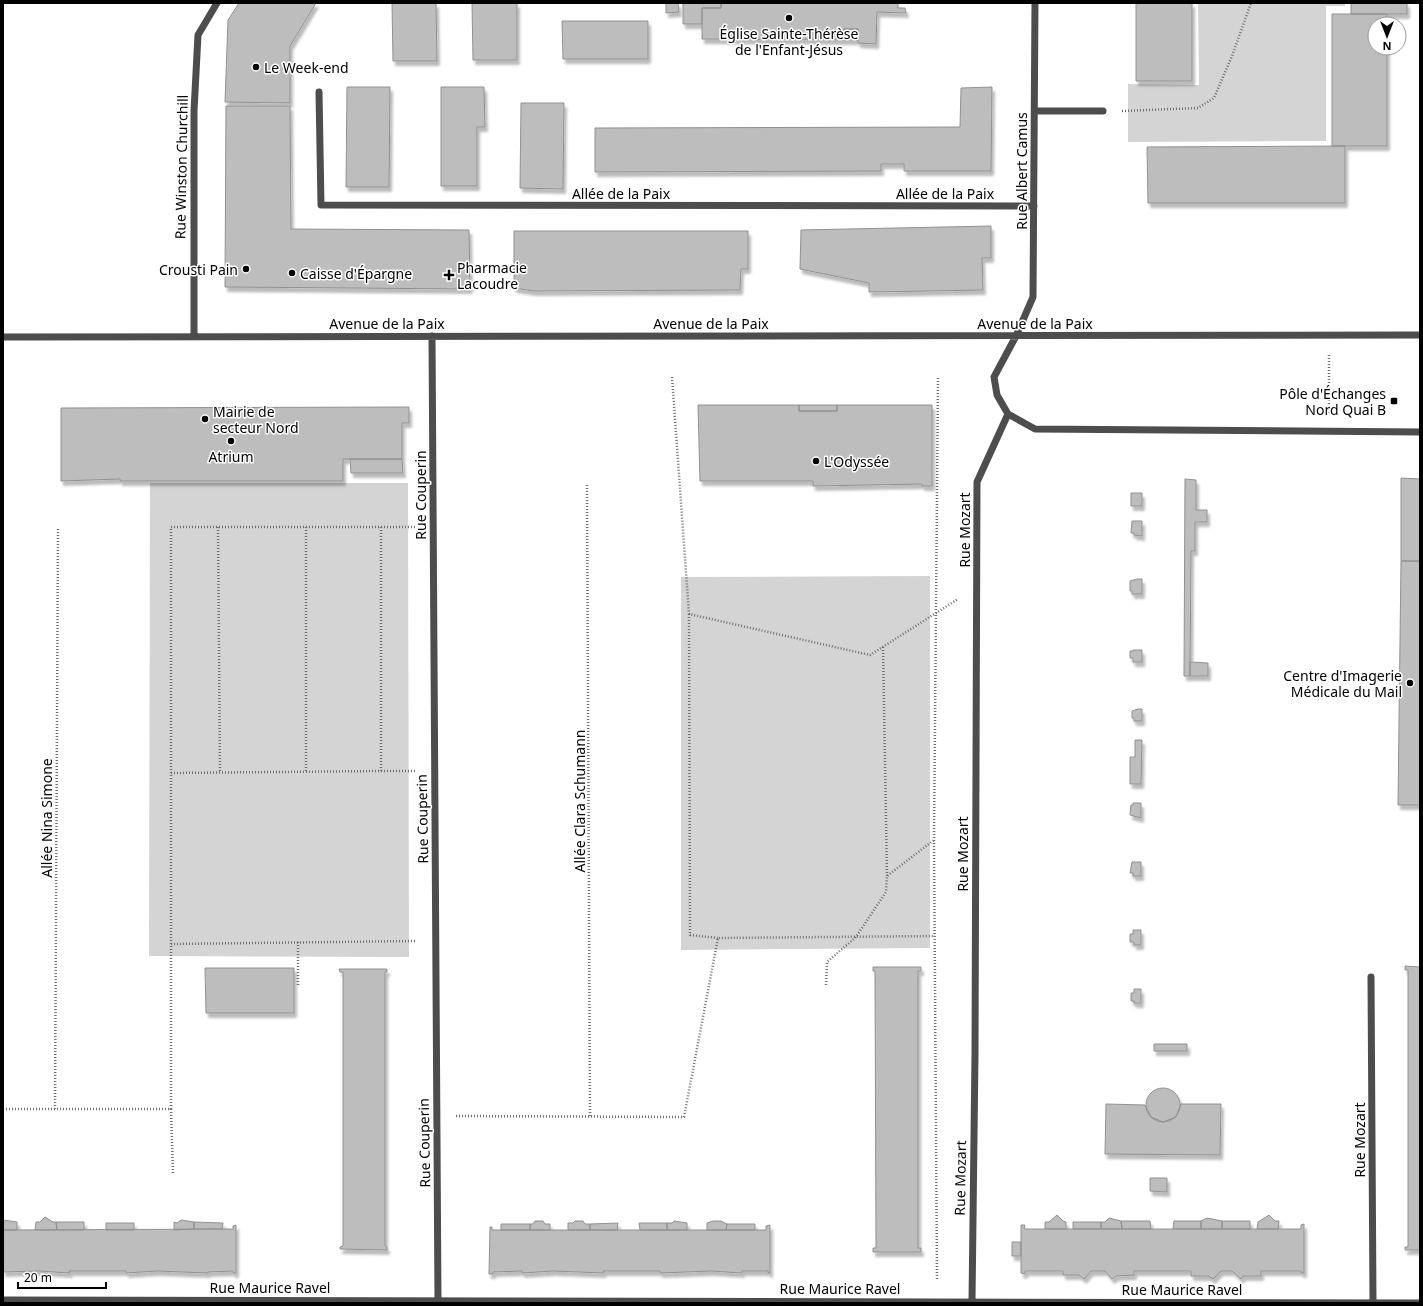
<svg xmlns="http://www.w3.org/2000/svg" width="1423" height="1306" font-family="'Noto Sans',sans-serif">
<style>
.green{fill:#d4d4d4}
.building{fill:#bdbdbd;stroke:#919191;filter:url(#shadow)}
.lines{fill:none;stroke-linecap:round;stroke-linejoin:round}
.path{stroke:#6f6f6f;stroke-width:2.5;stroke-dasharray:1 2;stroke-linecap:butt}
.minor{stroke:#4d4d4d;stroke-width:7}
.poi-dot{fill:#000;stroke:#fff;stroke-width:1.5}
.labels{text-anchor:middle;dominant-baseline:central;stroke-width:3;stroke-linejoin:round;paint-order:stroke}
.poi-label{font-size:14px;fill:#000;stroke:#fff;text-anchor:start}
.street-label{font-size:14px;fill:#000;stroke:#fff}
</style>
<defs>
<filter id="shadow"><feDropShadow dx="2.5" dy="4.5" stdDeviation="1" flood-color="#0004"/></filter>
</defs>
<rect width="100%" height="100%" fill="#fff"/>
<path class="green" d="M1198 3H1345V6H1326V141L1128 142V84L1199 85Z
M150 483H408L409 957 149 956Z
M930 576V948L681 950V577Z"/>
<path class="building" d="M239 3H316L290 46V103L225 102 228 20Z
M392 3H436L437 61H393Z
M472 3H517V60H473Z
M666 3H678L679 12 666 13Z
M683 3H721V8H702V24H683Z
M721 3H898V8H905L906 13 877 12 876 44 858 43V29H844V40L702 39V8H721Z
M1136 3H1192V81H1136Z
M1351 3H1407V14H1351Z
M1332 14H1387V24H1375V48H1387V146H1332Z
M562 21H648V59H563Z
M844 29H858V40H844Z
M347 87H390L389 187H346Z
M441 87H484L485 127H477V186H441Z
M992 87 991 171H904V164H881V171L595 172V128L960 127 961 88Z
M521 103H564L563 189 520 188Z
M226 106H290L291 229 469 230 470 289 225 287Z
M1345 146V203H1148L1147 147Z
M991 226V258H982L983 290 869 292V283L800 269 801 230Z
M514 231H748V269H741L740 290 534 291 514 288Z
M698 405H799V411H837V405H932V486H922V484L813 486V481H700Z
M799 405H837V411H799Z
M409 407V423H402V459H343V481H120V479L61 481V408Z
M350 459H402L403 473H351Z
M1401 478 1420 479V561H1401Z
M1185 479 1196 480V510H1207V522H1195V551H1191L1190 676H1184Z
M1131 493H1142V506H1131Z
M1132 521H1142V536L1134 535V533H1131Z
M1401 561H1420V805H1398Z
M1137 579H1142V594H1132V591H1130V581Z
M1133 650H1142V662H1133V658H1130V651H1133Z
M1190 662 1208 663V676H1190Z
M1138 709H1142V721H1134V718H1132V711Z
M1135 740H1142L1141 784H1130V757H1135Z
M1133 803H1141V818L1130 815 1131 805H1133Z
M1132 862H1141V876H1133V873H1130Z
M1133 930H1141V945H1134V942H1130V934H1133Z
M1405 966 1420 967V1250H1405V1247H1408V970H1405Z
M873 967H921V971H918V1248H921V1252H873V1248H876L875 971H873Z
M205 968H294V1013H206Z
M339 969H387V972H385V1246L387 1247V1250L340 1249V1247L343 1246V972H340Z
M1134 989H1141V1003H1134V1001H1131V993H1134Z
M1154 1044H1187V1051H1154Z
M1146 1105a17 17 0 1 1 34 0a17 17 0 1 1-34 0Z
M1106 1104 1145 1105 1151 1117 1163 1122 1176 1117 1181 1104H1221L1220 1155 1105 1154Z
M1150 1178H1167V1192L1150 1191Z
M1057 1215 1063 1221 1066 1222V1229H1045V1222H1049Z
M1269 1215 1275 1221H1279L1278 1229H1257L1258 1222Z
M45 1217 53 1222H56L57 1230H35L36 1222H40Z
M1109 1218 1121 1221 1122 1229H1101V1222H1105Z
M1207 1218 1222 1221V1229H1201V1221Z
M3 1220 17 1222V1230H3Z
M181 1220 194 1222V1229L174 1230V1222L177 1223Z
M535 1221H543L545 1224H550V1230H530V1224H533Z
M575 1221H583L585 1224H590V1230H568V1223H573Z
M674 1221 687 1223V1230H667V1223H672Z
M713 1221H721L727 1224 726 1230H707V1223Z
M1121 1221H1150L1151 1229H1122Z
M1174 1221H1201V1229H1173Z
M1222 1221H1250V1229H1222Z
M56 1222H84V1230H57Z
M194 1222 223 1223 222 1229H194Z
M1073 1222H1101V1229H1073Z
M106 1223H134V1230H106Z
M618 1223 617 1230H590V1224Z
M639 1223H667V1230H640Z
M501 1224H530V1230H501Z
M727 1224H755V1230H726Z
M1304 1224V1273H1301V1271H1261V1276H1243L1241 1279 1232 1271H1221L1213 1279 1208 1276H1191V1271H1134V1275L1116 1276 1112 1279 1105 1271H1091L1084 1279 1079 1275H1063V1271H1025V1274L1021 1273V1225H1025L1024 1229H1301V1225Z
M236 1225V1273H233V1271L208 1272V1273L157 1271 126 1273V1271H69L70 1273 39 1271 3 1272V1230L233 1229V1226Z
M770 1225V1273H768V1271H742V1273L711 1271 660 1273V1271H603L604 1273 553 1271 522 1273V1271L493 1272V1274H489L490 1227H492V1230H766V1226Z
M1012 1242H1021V1256H1012Z"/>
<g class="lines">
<path class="path" d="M1122 111 1198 108 1214 98 1232 56 1251 3
M672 377 689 614 870 655 958 599
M1329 413V354
M587 485 590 1117
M218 527 220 772
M306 527V772
M689 614 690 935 718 938
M883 647 887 876
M381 771H416
M171 773 381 771V527
M298 942V986
M171 944 417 941
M826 985 827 962 856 937 886 892 887 876 934 840
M3 1109H171L173 1174
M55 1109 58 528
M171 1109V527H415
M456 1116 684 1117 718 938 935 936
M937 1279 934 840 938 377"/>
<path class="minor" d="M1035 3 1033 297 1016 336 994 377 997 395 1008 414 1035 429 1420 432
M319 92 321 205 1034 206
M1035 111H1103
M432 336 438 1301
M3 337 1420 335
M194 337V111L198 35 217 3
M1371 977 1373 1303
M3 1300 1420 1303
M972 1302 975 1054 977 482 1008 414"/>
</g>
<g class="poi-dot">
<circle cx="789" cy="18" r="4"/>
<circle cx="256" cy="67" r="4"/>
<circle cx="246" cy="269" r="4"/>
<circle cx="292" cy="273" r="4"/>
<path d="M447 269h4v4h4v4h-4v4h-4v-4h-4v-4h4z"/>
<rect x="1390" y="397" width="8" height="8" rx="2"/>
<circle cx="205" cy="419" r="4"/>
<circle cx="231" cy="441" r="4"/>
<circle cx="816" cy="461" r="4"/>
<circle cx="1410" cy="683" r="4"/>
</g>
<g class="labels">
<g class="poi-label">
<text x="789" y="33" text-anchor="middle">Église Sainte-Thérèse<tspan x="789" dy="16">de l'Enfant-Jésus</tspan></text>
<text x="264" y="67">Le Week-end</text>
<text x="457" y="267">Pharmacie<tspan x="457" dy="16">Lacoudre</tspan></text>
<text x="238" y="269" text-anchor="end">Crousti Pain</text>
<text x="300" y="273">Caisse d'Épargne</text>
<text x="1386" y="393" text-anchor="end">Pôle d'Échanges<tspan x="1386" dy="16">Nord Quai B</tspan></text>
<text x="213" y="411">Mairie de<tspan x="213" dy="16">secteur Nord</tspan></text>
<text x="231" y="456" text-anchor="middle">Atrium</text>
<text x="824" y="461">L'Odyssée</text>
<text x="1402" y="675" text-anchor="end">Centre d'Imagerie<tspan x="1402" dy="16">Médicale du Mail</tspan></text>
</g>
<g class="street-label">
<text transform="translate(181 167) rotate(-89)">Rue Winston Churchill</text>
<text transform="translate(1021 171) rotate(-90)">Rue Albert Camus</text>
<text x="621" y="193">Allée de la Paix</text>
<text x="945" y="193">Allée de la Paix</text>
<text x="387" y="323">Avenue de la Paix</text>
<text x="711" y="323">Avenue de la Paix</text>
<text x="1035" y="323">Avenue de la Paix</text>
<text transform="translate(420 495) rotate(-90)">Rue Couperin</text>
<text transform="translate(964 530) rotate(-90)">Rue Mozart</text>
<text transform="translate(579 801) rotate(-90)">Allée Clara Schumann</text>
<text transform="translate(46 818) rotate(-90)">Allée Nina Simone</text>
<text transform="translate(422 819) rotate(-91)">Rue Couperin</text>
<text transform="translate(962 854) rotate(-90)">Rue Mozart</text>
<text transform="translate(1359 1140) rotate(-90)">Rue Mozart</text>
<text transform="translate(424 1143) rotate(-91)">Rue Couperin</text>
<text transform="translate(960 1178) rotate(-89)">Rue Mozart</text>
<text x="270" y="1287">Rue Maurice Ravel</text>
<text x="840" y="1288">Rue Maurice Ravel</text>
<text x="1182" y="1289">Rue Maurice Ravel</text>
</g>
</g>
<rect width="1423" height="1306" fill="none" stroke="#000000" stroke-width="8"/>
<g transform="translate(1387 36) rotate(180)"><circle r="19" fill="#ffffff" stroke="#999999"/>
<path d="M0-3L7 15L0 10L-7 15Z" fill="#000000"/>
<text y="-6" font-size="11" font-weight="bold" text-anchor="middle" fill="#000000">N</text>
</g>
<path d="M18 1282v6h88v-6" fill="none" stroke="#000000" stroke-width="2"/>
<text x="24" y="1282" font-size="12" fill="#000000" stroke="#ffffff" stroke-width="3" paint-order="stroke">20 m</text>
</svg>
